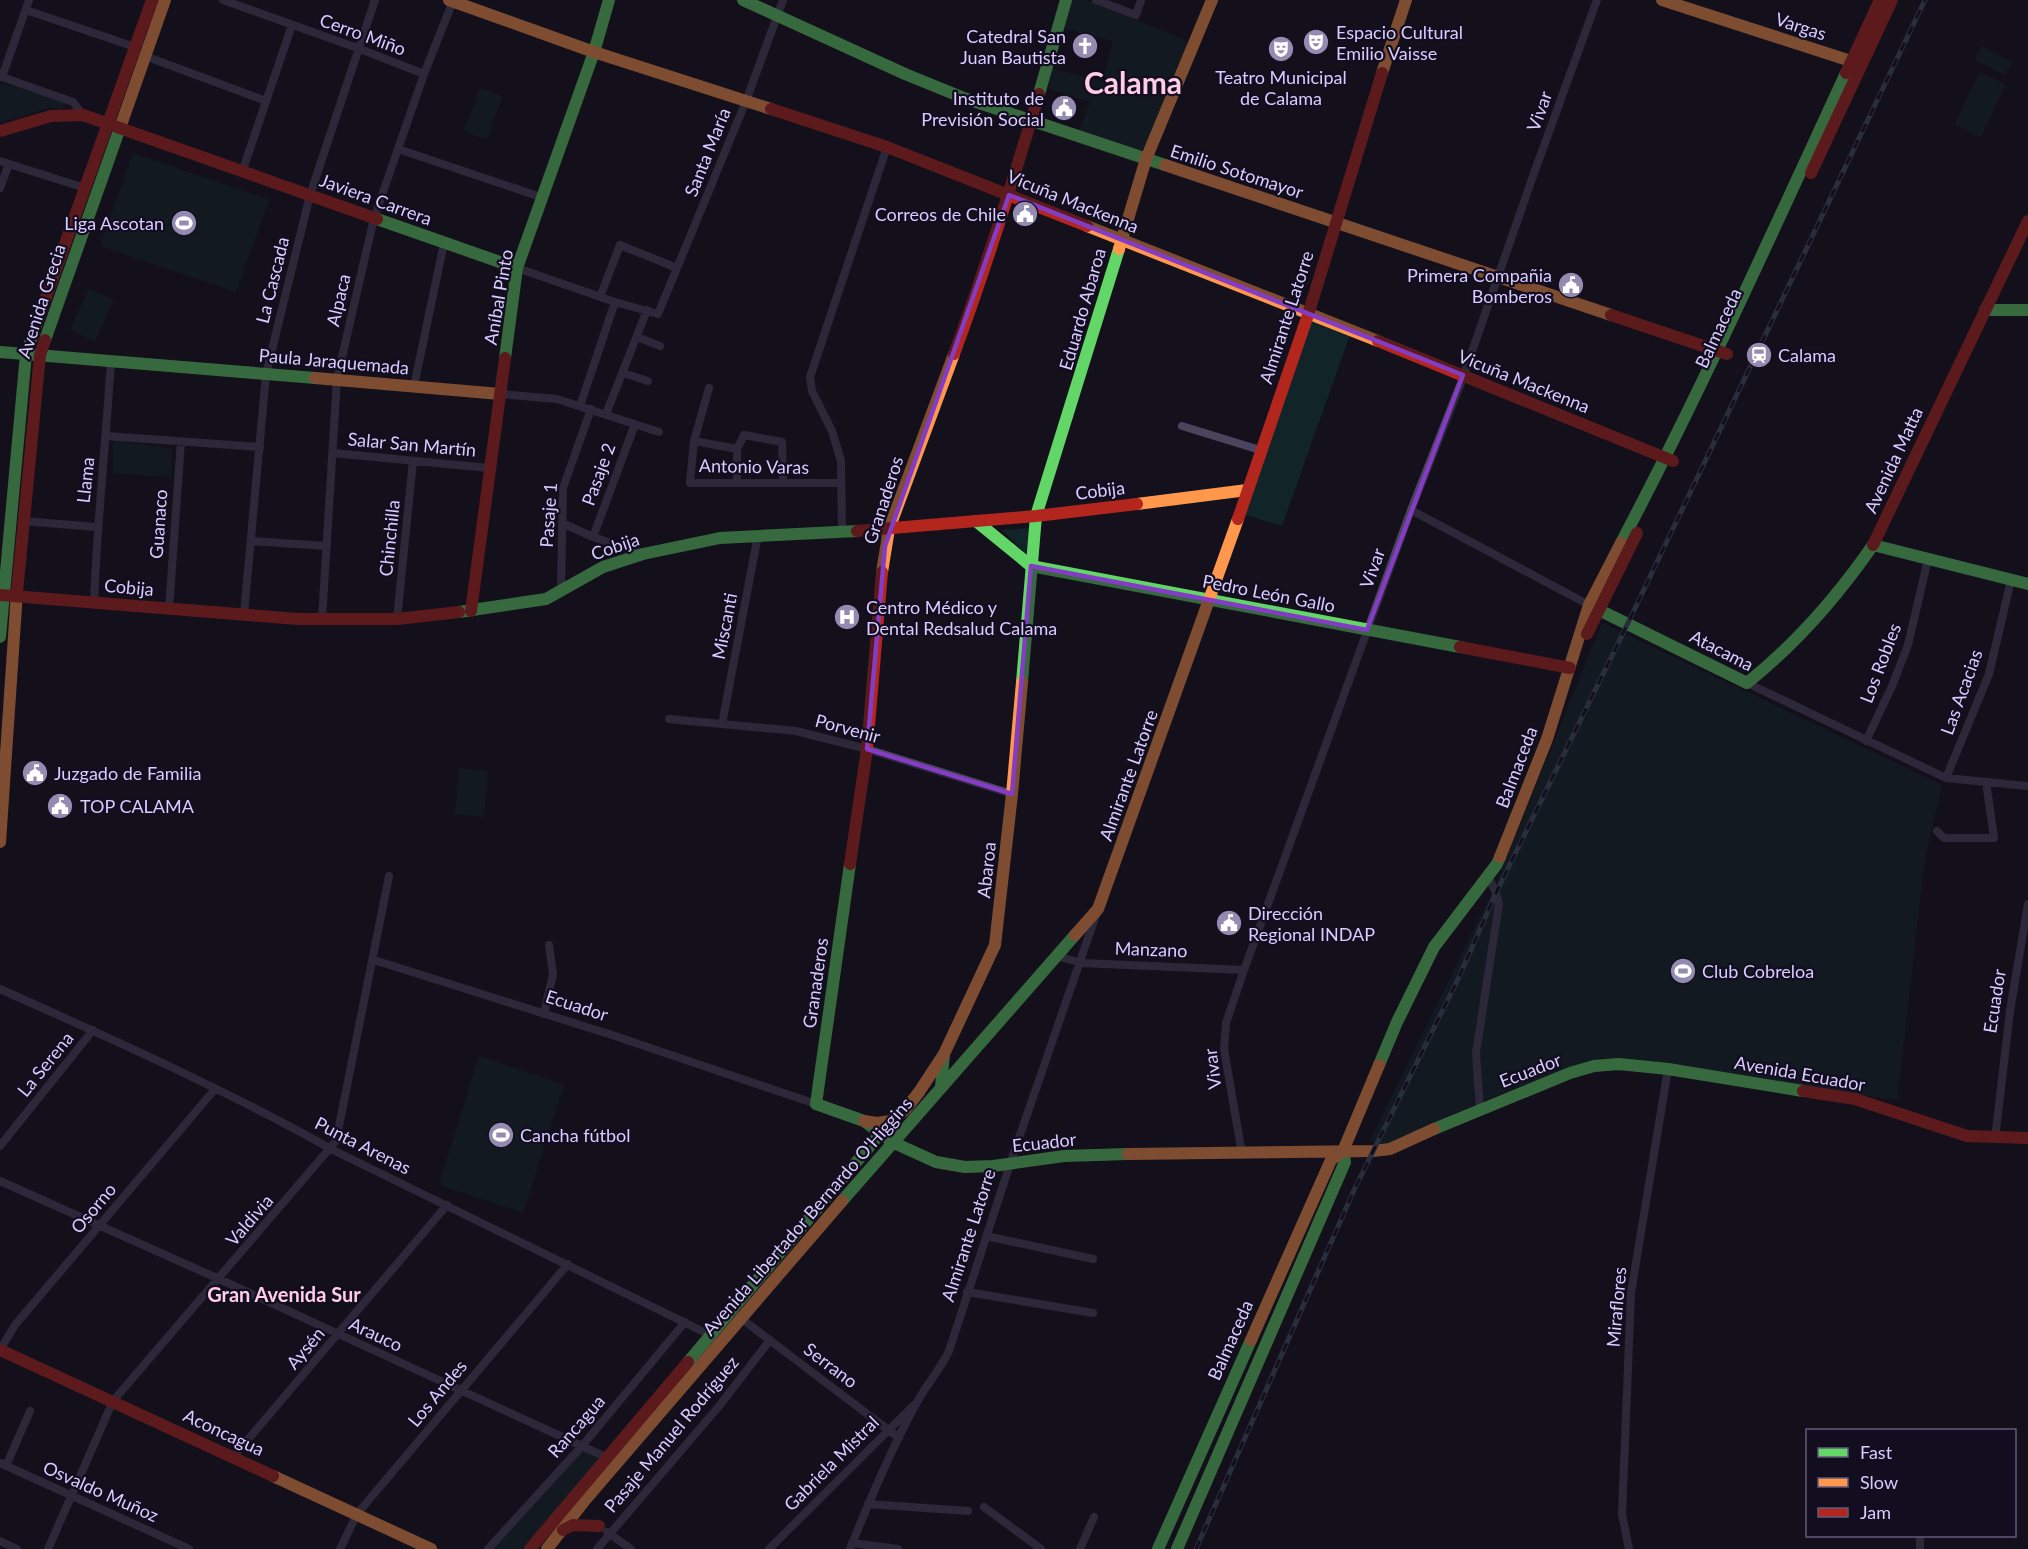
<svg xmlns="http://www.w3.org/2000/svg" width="2028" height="1549" font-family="Lato,sans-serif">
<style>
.green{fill:#112428}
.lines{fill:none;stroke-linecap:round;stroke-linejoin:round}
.street{stroke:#4a455d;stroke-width:8}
.fast{stroke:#63d668;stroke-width:12}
.slow{stroke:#ff974d;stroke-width:12}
.jam{stroke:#b3261e;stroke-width:12}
.rail-casing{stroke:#435267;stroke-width:5}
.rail{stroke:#130d20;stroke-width:3;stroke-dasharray:9;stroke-linecap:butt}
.marked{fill:none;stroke:#843cc5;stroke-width:4.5;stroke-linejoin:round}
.labels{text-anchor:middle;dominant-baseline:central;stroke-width:4.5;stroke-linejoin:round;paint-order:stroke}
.street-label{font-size:18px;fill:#d9ccff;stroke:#130d20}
.poi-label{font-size:18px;fill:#d9ccff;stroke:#130d20;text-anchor:start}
.neighbourhood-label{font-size:20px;font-weight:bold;fill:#ffcee6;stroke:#130d20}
.town-label{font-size:30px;font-weight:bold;fill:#ffcee6;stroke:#130d20}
</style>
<rect width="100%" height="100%" fill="#14111c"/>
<path class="green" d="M1072 0H1086L1183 39 1188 45 1144 149 1136 151 1079 131 1090 102 1048 88 1053 69 1103 81 1113 41 1064 28Z
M1982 46 2012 62 2005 75 1975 60Z
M1979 72 2006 85 1981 137 1955 125Z
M0 83 65 101 62 110 52 107 0 123Z
M480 88 502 97 487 140 464 131Z
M133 153 269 200 236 292 100 246Z
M89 289 114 300 95 341 70 330Z
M1310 319 1350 335 1282 526 1243 514Z
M113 441 172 448 171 477 113 473Z
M1031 528 1026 554 1002 530Z
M1602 623 1942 785 1925 858 1897 1100 1615 1061 1554 1075 1490 1098 1385 1144 1370 1141 1497 882Z
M459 768 488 771 484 817 455 814Z
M479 1056 564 1085 523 1213 439 1185Z
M582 1446 594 1452 598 1459 524 1549H488Z"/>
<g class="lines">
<path class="street" d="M223 0 360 49 424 74
M1096 0 1136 15 1141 0
M26 10 135 47
M145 56 266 101
M2 77 73 102 83 115
M2 77 29 0
M398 149 541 197
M0 161 85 188
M242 172 292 25
M0 188 9 164
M517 268 615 302 658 314 746 101 783 0
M600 297 620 245 677 268
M637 337 660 346
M623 373 648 381
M414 386 444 243
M709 388 694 441 690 483H840
M500 394 557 399 659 432
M580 406 615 302
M606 414 647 310
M1182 426 1260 450
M106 436 260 447
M694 441 737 449 744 435 782 442 783 483
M333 453 489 468
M737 483V449
M1411 510 1589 605
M22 521 97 527
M562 523 593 537 643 554
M842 530 841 461 832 431 812 391 810 377 887 147
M593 537 635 424
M251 541 327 546
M561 590 563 488 591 409
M94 603C97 522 106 441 111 360
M169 609 181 441
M244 614 266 374 310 195 375 0
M322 619 337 379 374 218 424 74 453 1
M397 619 413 461
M1747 683 1946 778 2028 786
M669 719 796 731 867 749 1012 794
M722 724 758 535
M1866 741 1892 686 1908 645 1928 559
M1946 778 1989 674 2011 580
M1937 831 1944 838H1994L1986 782
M1057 956 1081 963 1244 970
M374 960 612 1035 816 1104
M0 989C112 1039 224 1089 331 1149L710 1335
M544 1014 553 974 549 945
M1480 1109 1476 1053 1499 904 1496 893 1488 876
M1995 1139 2010 1011 2028 904
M0 1146 93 1030
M1242 1154 1224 1049 1226 1023 1244 970 1411 510 1461 383 1533 176 1597 0
M0 1181 219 1279 608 1458
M986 1236 1093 1259
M967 1292 1093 1313
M742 1319 899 1438
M0 1350 15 1325 215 1089
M234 1456 447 1205
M0 1463 189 1549
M6 1466 30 1411
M868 1504 968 1511
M984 1507 1041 1549
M607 1532 631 1549
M0 1541 17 1549
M852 1543 898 1549
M48 1549 113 1401 336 1141 389 876
M340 1549 357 1514 568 1264
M488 1549 582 1446 685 1322
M597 1549 720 1405 770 1340
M769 1549 914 1405
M850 1549C870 1499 891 1449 917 1402 927 1384 940 1370 949 1351L1010 1164 1096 915
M1080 1549 1094 1517
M1629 1549 1622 1514 1631 1293 1668 1069
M1920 1549V1536"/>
<path class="fast" d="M743 0 905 74 964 98 1165 165
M1039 94 1066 0
M377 219 517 268
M1985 310H2028
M45 340 122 122
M0 352 315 378
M505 358 517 268 594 52 609 0
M976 521 1031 566 1460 647
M1621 543C1702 389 1773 231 1846 73
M1591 606 1747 683C1797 643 1837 597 1873 545L2028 584
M459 612 546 599 603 567 643 554 720 538 857 531
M0 637 26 354 39 317
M1022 682 1036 516 1119 249
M850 864 816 1104 864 1121 892 1142
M1379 1065 1397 1022 1434 947 1497 864 1500 857
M941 1087 944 1054
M1434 1129 1570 1073 1594 1066 1619 1064 1668 1069 1803 1091
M892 1142 936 1162 965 1167 993 1166 1064 1156 1128 1154
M842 1201 1075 935
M688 1362 880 1134
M1158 1549 1251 1340
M1177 1549 1345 1162 1343 1151"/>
<path class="slow" d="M449 0 594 52 771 109
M1662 0 1860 64
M1382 73 1406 0
M122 122 165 0
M1165 165 1611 315
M1087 226 1378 341
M1119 249 1146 159 1212 0
M315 378 500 394
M1137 504 1247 490
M882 572 889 529 954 354
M0 842 17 592
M1500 857 1547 739 1589 605 1621 543
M1075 935 1098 909 1238 519
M864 1121 877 1123 891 1121 905 1110 919 1092 944 1054 995 945 1012 794 1022 682
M1128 1154 1373 1151 1390 1149 1434 1129
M1251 1340 1331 1160 1343 1151 1379 1065
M273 1476 431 1549
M547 1549 585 1500 842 1201"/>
<path class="jam" d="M1846 73 1880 0
M771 109 887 147 1087 226
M0 131 51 116 83 115 377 219
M1811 173 1892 0
M1611 315 1727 354
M39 317 152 0
M1378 341 1673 461
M954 354C986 268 1013 181 1039 94
M1238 519 1308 315 1382 73
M857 531 1036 516 1137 504
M1873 545 2028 221
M17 592 40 355 45 340
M0 595 298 619H397L459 612
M471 611 505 358
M1587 634 1637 533
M1460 647 1570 668
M850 864 867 749 882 572
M1803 1091 1855 1099 1967 1136 2028 1138
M0 1350 273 1476
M563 1530 573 1525 599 1526
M530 1549 688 1362"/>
<g class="rail-casing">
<path id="rail" d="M1196 1549 1355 1188 1459 977 1496 893 1627 625 1925 0"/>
</g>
<use href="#rail" class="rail"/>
</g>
<path d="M0 0H2028V1549H0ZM1009 195 1463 375 1367 630 1031 566 1012 794 867 749 885 546Z" fill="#14111c" fill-opacity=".55" fill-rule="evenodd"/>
<path class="marked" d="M1009 195 1463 375 1367 630 1031 566 1012 794 867 749 885 546Z"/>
<defs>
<g id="theatre-disc" transform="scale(1.35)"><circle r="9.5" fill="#948bb0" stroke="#130d20"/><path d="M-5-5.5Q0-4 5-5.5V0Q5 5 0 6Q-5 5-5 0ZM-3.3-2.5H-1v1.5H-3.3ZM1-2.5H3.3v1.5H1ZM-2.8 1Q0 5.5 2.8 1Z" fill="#fff"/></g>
<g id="church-disc" transform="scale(1.35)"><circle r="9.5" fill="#948bb0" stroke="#130d20"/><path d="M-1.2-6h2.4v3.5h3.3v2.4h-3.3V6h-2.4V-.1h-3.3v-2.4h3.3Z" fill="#fff"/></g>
<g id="civic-disc" transform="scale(1.35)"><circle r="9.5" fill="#948bb0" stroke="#130d20"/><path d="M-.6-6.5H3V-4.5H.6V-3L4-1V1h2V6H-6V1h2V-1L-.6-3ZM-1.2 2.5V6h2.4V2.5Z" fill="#fff"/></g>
<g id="stadium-disc" transform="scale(1.35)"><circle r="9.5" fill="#948bb0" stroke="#130d20"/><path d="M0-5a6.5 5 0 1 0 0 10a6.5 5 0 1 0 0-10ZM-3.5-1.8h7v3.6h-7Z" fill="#fff"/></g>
<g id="station-disc" transform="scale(1.35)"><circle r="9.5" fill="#948bb0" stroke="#130d20"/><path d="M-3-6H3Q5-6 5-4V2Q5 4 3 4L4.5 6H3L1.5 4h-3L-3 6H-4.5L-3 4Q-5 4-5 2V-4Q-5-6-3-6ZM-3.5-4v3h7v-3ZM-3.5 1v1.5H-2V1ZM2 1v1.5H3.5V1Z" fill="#fff"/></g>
<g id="hospital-disc" transform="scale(1.35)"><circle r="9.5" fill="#948bb0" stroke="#130d20"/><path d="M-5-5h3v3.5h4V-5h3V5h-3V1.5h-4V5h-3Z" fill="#fff"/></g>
</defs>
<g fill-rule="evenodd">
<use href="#theatre-disc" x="1316" y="42"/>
<use href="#church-disc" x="1085" y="46"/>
<use href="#theatre-disc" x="1281" y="49"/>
<use href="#civic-disc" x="1064" y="108"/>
<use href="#civic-disc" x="1025" y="214"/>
<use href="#stadium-disc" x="184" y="223"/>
<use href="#civic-disc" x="1571" y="285"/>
<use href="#station-disc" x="1759" y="355"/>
<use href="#hospital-disc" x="847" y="617"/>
<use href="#civic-disc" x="35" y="773"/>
<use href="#civic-disc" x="60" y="806"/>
<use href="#civic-disc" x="1229" y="923"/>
<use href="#stadium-disc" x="1683" y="971"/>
<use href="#stadium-disc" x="501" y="1135"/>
</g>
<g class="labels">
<g class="street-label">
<text transform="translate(1801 26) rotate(18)">Vargas</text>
<text transform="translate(363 34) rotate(20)">Cerro Miño</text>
<text transform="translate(1539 111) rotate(-70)">Vivar</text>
<text transform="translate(707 152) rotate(-68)">Santa María</text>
<text transform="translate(1237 171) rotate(18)">Emilio Sotomayor</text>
<text transform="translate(376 199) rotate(20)">Javiera Carrera</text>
<text transform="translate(1073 201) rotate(22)">Vicuña Mackenna</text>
<text transform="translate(272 280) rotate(-76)">La Cascada</text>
<text transform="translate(498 297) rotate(-80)">Aníbal Pinto</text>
<text transform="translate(338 300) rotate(-77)">Alpaca</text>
<text transform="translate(41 301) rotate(-72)">Avenida Grecia</text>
<text transform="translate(1082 309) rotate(-74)">Eduardo Abaroa</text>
<text transform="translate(1286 317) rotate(-72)">Almirante Latorre</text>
<text transform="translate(1718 328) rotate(-65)">Balmaceda</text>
<text transform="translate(334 361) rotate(5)">Paula Jaraquemada</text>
<text transform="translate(1524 381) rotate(22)">Vicuña Mackenna</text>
<text transform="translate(412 444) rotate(5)">Salar San Martín</text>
<text transform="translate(1893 460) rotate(-65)">Avenida Matta</text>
<text transform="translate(754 466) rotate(1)">Antonio Varas</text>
<text transform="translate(598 474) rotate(-70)">Pasaje 2</text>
<text transform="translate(85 480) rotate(-84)">Llama</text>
<text transform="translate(1100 490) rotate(-7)">Cobija</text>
<text transform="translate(883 500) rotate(-72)">Granaderos</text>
<text transform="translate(548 515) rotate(-86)">Pasaje 1</text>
<text transform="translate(158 524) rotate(-86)">Guanaco</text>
<text transform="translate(389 538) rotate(-84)">Chinchilla</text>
<text transform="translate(615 546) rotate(-19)">Cobija</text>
<text transform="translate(1372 568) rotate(-70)">Vivar</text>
<text transform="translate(129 587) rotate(5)">Cobija</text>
<text transform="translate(1269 593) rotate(11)">Pedro León Gallo</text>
<text transform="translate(724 626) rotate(-79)">Miscanti</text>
<text transform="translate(1722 650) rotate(27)">Atacama</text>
<text transform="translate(1880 663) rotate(-69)">Los Robles</text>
<text transform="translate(1961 692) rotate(-70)">Las Acacias</text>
<text transform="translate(848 728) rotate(15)">Porvenir</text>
<text transform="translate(1516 767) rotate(-69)">Balmaceda</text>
<text transform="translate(1128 775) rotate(-70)">Almirante Latorre</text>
<text transform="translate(986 870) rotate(-84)">Abaroa</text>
<text transform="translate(1151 949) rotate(2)">Manzano</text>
<text transform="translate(815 983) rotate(-82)">Granaderos</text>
<text transform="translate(1994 1001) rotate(-81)">Ecuador</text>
<text transform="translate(577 1005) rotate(18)">Ecuador</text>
<text transform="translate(45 1064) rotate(-51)">La Serena</text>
<text transform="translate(1212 1069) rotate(-97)">Vivar</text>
<text transform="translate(1530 1070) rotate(-21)">Ecuador</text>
<text transform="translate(1800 1073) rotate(10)">Avenida Ecuador</text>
<text transform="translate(1044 1142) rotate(-6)">Ecuador</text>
<text transform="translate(363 1145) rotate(27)">Punta Arenas</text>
<text transform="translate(93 1208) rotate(-50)">Osorno</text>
<text transform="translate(807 1216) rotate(-49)">Avenida Libertador Bernardo O'Higgins</text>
<text transform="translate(249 1220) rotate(-49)">Valdivia</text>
<text transform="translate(968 1235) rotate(-72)">Almirante Latorre</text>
<text transform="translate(1616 1307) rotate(-85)">Miraflores</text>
<text transform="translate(376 1334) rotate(25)">Arauco</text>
<text transform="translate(1230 1340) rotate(-66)">Balmaceda</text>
<text transform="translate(305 1348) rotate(-50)">Aysén</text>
<text transform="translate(831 1365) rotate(37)">Serrano</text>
<text transform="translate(437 1393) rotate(-50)">Los Andes</text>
<text transform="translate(576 1426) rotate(-49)">Rancagua</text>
<text transform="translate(224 1432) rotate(25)">Aconcagua</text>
<text transform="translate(671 1434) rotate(-50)">Pasaje Manuel Rodríguez</text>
<text transform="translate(831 1463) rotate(-45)">Gabriela Mistral</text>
<text transform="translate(101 1491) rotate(24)">Osvaldo Muñoz</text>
</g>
<g class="poi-label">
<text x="1336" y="32">Espacio Cultural<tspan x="1336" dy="21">Emilio Vaisse</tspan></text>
<text x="1066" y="36" text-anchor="end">Catedral San<tspan x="1066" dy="21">Juan Bautista</tspan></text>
<text x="1281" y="77" text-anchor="middle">Teatro Municipal<tspan x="1281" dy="21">de Calama</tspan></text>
<text x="1044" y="98" text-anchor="end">Instituto de<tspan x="1044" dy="21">Previsión Social</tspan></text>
<text x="1006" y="214" text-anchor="end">Correos de Chile</text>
<text x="164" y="223" text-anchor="end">Liga Ascotan</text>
<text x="1552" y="275" text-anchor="end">Primera Compañia<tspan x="1552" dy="21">Bomberos</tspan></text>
<text x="1778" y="355">Calama</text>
<text x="866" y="607">Centro Médico y<tspan x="866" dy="21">Dental Redsalud Calama</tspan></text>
<text x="54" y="773">Juzgado de Familia</text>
<text x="80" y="806">TOP CALAMA</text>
<text x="1248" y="913">Dirección<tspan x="1248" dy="21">Regional INDAP</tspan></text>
<text x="1702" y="971">Club Cobreloa</text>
<text x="520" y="1135">Cancha fútbol</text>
</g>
<g class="neighbourhood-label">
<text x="284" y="1294">Gran Avenida Sur</text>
</g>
<g class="town-label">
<text x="1133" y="82">Calama</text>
</g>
</g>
<rect x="1806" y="1429" width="210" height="108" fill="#130d20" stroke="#625979" stroke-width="1.5"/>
<rect x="1818" y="1448" width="30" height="9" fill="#63d668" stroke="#625979" stroke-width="1.5"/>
<text x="1860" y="1459" font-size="18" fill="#d9ccff">Fast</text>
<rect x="1818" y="1478" width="30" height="9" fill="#ff974d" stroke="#625979" stroke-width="1.5"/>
<text x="1860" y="1489" font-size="18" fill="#d9ccff">Slow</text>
<rect x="1818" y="1508" width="30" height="9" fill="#b3261e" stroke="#625979" stroke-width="1.5"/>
<text x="1860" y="1519" font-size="18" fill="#d9ccff">Jam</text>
</svg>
